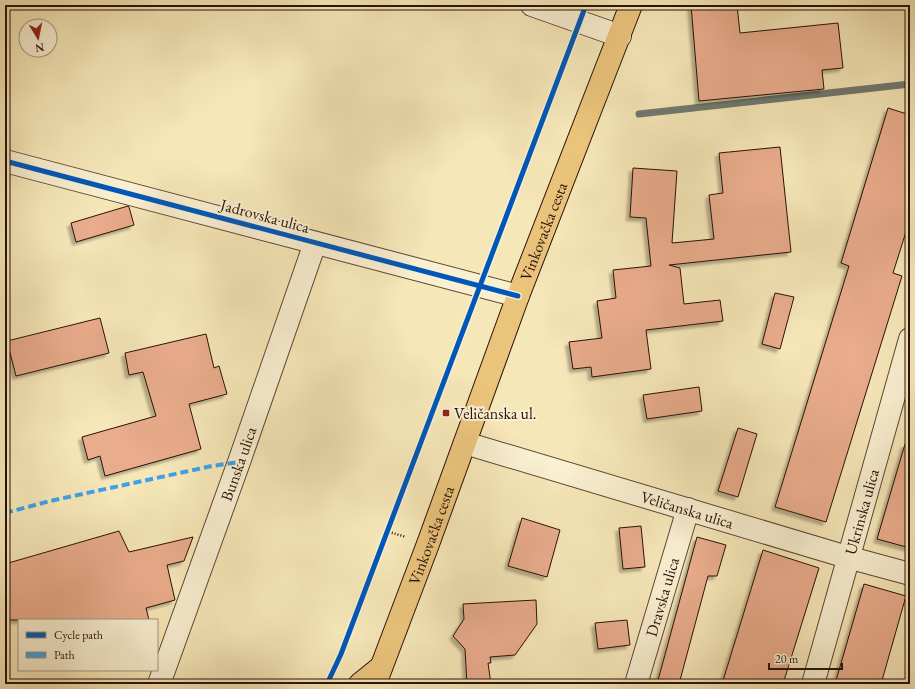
<svg xmlns="http://www.w3.org/2000/svg" width="915" height="689" font-family="'EB Garamond',serif">
<style>
.lines{fill:none;stroke-linecap:round;stroke-linejoin:round}
.stream{stroke:#6f7970;stroke-width:7}
.building{fill:#e9ac8c;stroke:#281108;filter:url(#shadow)}
.minor-casing{stroke:#5c4634;stroke-width:24}
.major-casing{stroke:#281108;stroke-width:24}
.highway-casing{stroke:#281108;stroke-width:24}
.path{stroke:#281108;stroke-width:2.5;stroke-dasharray:1 2;stroke-linecap:butt}
.minor{stroke:#f9efd1;stroke-width:22}
.major{stroke:#ebc47c;stroke-width:22}
.highway{stroke:#ebc47c;stroke-width:22}
.quiet{stroke:#3ea1e9;stroke-width:4;stroke-dasharray:8 4;stroke-linecap:butt}
.cycleway-casing{stroke:#f9efd1;stroke-width:8}
.cycleway{stroke:#0057b8;stroke-width:5}
.poi-dot{fill:#8f2418;stroke:#f9efd1;stroke-width:1.5}
.labels{text-anchor:middle;dominant-baseline:central;stroke-width:4;stroke-linejoin:round;paint-order:stroke}
.street-label{font-size:16px;fill:#281108;stroke:#f9efd1}
.poi-label{font-size:16px;fill:#281108;stroke:#f9efd1;text-anchor:start}
</style>
<defs>
<filter id="shadow"><feDropShadow dx="-3.5" dy="3.5" stdDeviation="1" flood-color="#0004"/></filter>
</defs>
<rect width="100%" height="100%" fill="#f6e7b8"/>
<filter id="stains"><feTurbulence type="fractalNoise" baseFrequency=".005" numOctaves="4"/><feColorMatrix values="0 0 0 0 .2 0 0 0 0 .09 0 0 0 0 .02 0 0 0 .5 -.17"/></filter>
<radialGradient id="worn" r=".72"><stop offset=".6" stop-color="#630" stop-opacity="0"/><stop offset="1" stop-color="#630" stop-opacity=".3"/></radialGradient>
<g class="lines">
<path class="stream" d="M639 114 910 84"/>
</g>
<path class="building" d="M691 5H737L740 33 838 23 843 68 822 70 824 89 699 101Z
M888 108 910 115V219L893 273 902 276 826 522 775 507 849 266 841 263Z
M780 147 791 252 669 265 680 268 684 304 720 300 723 321 646 330 651 369 592 377 591 367 573 369 569 342 602 338 597 301 616 298 613 270 651 266 646 218 630 217 633 168 677 171 672 243 714 239 709 195 723 193 719 153Z
M128 206 129 207 134 225 76 242 71 223Z
M775 293 794 297 780 349 762 344Z
M100 318 109 353 16 376 7 341Z
M206 334 214 368 219 366 227 394 189 404 201 449 105 476 100 456 88 460 82 437 156 416 143 372 129 375 125 353Z
M699 387 702 411 647 419 643 395Z
M738 428 757 434 738 497 718 491Z
M905 444 910 445V548L877 539Z
M522 518 560 530 547 577 508 566Z
M641 526 645 567 623 569 619 528Z
M119 531 129 552 193 537 184 561 167 565 175 600 146 608 149 620H5V564Z
M697 537 726 545 717 576H708L679 684H657Z
M763 550 819 568 783 684H722Z
M864 584 906 596 881 684H835Z
M536 600 537 624 515 655 490 657 491 663H488L491 684H467L465 649 453 636 464 619 463 604Z
M627 620 630 645 598 649 595 623Z"/>
<g class="lines">
<g class="minor-casing">
<g id="minor">
<path d="M532 5 620 36"/>
<path d="M5 161 518 296"/>
<path id="s1" d="M465 443 847 557 910 574"/>
<path id="s2" d="M159 684 239 462 315 243"/>
<path id="s3" d="M636 684 688 509"/>
<path id="s4" d="M813 684 910 339"/>
</g>
</g>
<g class="major-casing">
<g id="major">
<path id="s5" d="M375 684 428 544 518 296 631 5"/>
</g>
</g>
<g class="highway-casing">
<path id="highway" d="M360 684 381 667"/>
</g>
<path class="path" d="M386 531 406 537"/>
<use href="#minor" class="minor"/>
<use href="#major" class="major"/>
<use href="#highway" class="highway"/>
<path class="quiet" d="M5 513 50 501 212 466 239 462"/>
<g class="cycleway-casing">
<path id="cycleway" d="M5 161 518 296
M327 684 341 654 586 5"/>
</g>
<use href="#cycleway" class="cycleway"/>
</g>
<rect class="poi-dot" x="442" y="409" width="8" height="8" rx="2"/>
<g class="labels">
<g class="street-label">
<text transform="translate(265 216) rotate(15)">Jadrovska ulica</text>
<text stroke="none"><textPath href="#s5" startOffset="483">Vinkovačka cesta</textPath></text>
<text stroke="none"><textPath href="#s2" startOffset="234">Bunska ulica</textPath></text>
<text stroke="none"><textPath href="#s1" startOffset="232">Veličanska ulica</textPath></text>
<text stroke="none"><textPath href="#s4" startOffset="179">Ukrinska ulica</textPath></text>
<text stroke="none"><textPath href="#s5" startOffset="159">Vinkovačka cesta</textPath></text>
<text stroke="none"><textPath href="#s3" startOffset="91">Dravska ulica</textPath></text>
</g>
<g class="poi-label">
<text x="454" y="413">Veličanska ul.</text>
</g>
</g>
<rect width="915" height="689" fill="none" stroke="#f6e7b8" stroke-width="20"/>
<rect x="6" y="6" width="903" height="677" fill="none" stroke="#281108" stroke-width="2"/>
<rect x="10" y="10" width="895" height="669" fill="none" stroke="#281108"/>
<rect x="18" y="619" width="140" height="52" fill="#f9efd1" stroke="#a59681"/>
<rect x="26" y="632" width="20" height="6" fill="#0057b8" stroke="#a59681"/>
<text x="54" y="639" font-size="12" fill="#281108">Cycle path</text>
<rect x="26" y="652" width="20" height="6" fill="#3ea1e9" stroke="#a59681"/>
<text x="54" y="659" font-size="12" fill="#281108">Path</text>
<g transform="translate(38 38) rotate(170)"><circle r="19" fill="#f9efd1" stroke="#a59681"/>
<path d="M0-3L7 15L0 10L-7 15Z" fill="#8f2418"/>
<text y="-6" font-size="11" font-weight="bold" text-anchor="middle" fill="#281108">N</text>
</g>
<path d="M769 663v6h73v-6" fill="none" stroke="#281108" stroke-width="2"/>
<text x="775" y="663" font-size="12" fill="#281108" stroke="#f9efd1" stroke-width="3" paint-order="stroke">20 m</text>
<rect width="100%" height="100%" filter="url(#stains)"/>
<rect width="100%" height="100%" fill="url(#worn)"/>
</svg>
